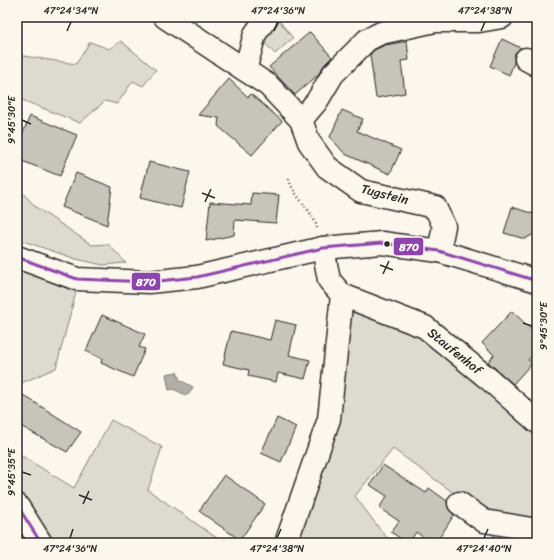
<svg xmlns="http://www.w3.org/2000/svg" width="554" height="560" font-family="Sriracha,sans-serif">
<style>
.green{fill:#dddad0;stroke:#84827e}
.water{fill:#b1afa7;stroke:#7b7a75}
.building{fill:#c7c4bc;stroke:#2b2b2b}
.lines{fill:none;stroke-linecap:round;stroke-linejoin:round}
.minor-casing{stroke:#2b2b2b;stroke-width:25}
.major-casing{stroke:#2b2b2b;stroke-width:25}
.path{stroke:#2b2b2b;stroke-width:2.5;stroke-dasharray:1 3;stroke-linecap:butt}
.minor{stroke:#fbf7ec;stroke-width:22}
.major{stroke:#fbf7ec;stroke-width:22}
.bus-1-casing{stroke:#fbf7ec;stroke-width:6}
.bus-1{stroke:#8e44ad;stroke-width:3}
.ticks{fill:none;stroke:#2b2b2b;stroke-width:1.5}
.bus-dot{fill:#2b2b2b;stroke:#fbf7ec;stroke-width:1.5}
.labels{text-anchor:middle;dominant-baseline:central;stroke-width:4;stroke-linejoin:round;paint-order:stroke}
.street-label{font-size:13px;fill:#2b2b2b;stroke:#fbf7ec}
.line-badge{stroke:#fbf7ec;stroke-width:1.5}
.badge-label{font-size:11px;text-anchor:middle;font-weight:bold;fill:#fff}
.neatline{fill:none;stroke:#2b2b2b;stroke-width:1.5}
.ticks-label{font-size:10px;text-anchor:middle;fill:#2b2b2b}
</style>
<rect width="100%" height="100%" fill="#fbf7ec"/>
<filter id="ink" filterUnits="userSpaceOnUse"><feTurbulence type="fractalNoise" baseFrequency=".025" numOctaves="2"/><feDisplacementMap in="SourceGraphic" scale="8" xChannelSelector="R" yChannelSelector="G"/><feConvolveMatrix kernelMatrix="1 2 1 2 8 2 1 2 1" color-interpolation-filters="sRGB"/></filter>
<g filter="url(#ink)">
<path class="green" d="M276 17 293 38 275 54 262 40Z
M121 41 156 70 143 86 133 81 117 104 105 101 80 123 17 98V55L76 64 90 42 109 49Z
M17 187 37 208 92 245 108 244 126 263 103 265 76 259 17 239Z
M17 269 76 292 56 368 17 385Z
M349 305 401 323 437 346 537 436V524L480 512 393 449 355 496 381 531 392 543H292Z
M111 420 162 447 148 490 224 543H17V519L30 508 17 487V453L74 488Z
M496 528 537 535V543H491Z"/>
<path class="water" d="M177 372 180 380 193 387 189 394 186 395 173 389 169 390 166 374Z"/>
<path class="building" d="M310 32 332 57 324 65 318 75 295 95 269 67Z
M502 39 521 48 515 53 514 59V63L509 75 490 66Z
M407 41 409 60 401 61 405 93 376 98 370 55 374 50 385 45Z
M229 79 248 97 251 94 282 121 252 155 218 126 219 118 198 115Z
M342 110 363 119 357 131 401 150 390 174 345 154 330 137Z
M30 116 77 135 60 176 17 159V147Z
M149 162 190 172 181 208 140 198Z
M76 173 112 187 107 225 62 207Z
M252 193 279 195 276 223 235 220 234 235 206 241 210 202 251 205Z
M512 207 537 215V232L525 239 504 233Z
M512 311 537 335V350L528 360 532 363 513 384 488 362 494 355 482 343Z
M102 315 145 334 139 347 145 349 133 377 101 363 102 359 86 351Z
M275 320 296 325 289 355 310 360 305 379 278 373 276 382 248 376 249 370 223 364 231 331 270 340Z
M23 395 81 432 67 452 17 424V403L20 401Z
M277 418 296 427 281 462 261 453Z
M383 465 426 493 429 488 447 501 448 508 454 515 436 543H431L416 532 409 543H407L391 532 399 521 379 508 387 496 370 485Z
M224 475 265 504 240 540 199 511Z"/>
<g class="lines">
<g class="minor-casing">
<path id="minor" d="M165 17 245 70
M267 17 255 34 245 70 268 85 301 120 309 142 327 167 361 191 435 207 444 226 439 251
M526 59 537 65
M301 120 317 101 333 74 367 40 381 33 435 21H479L502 17
M323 248 329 280 342 295 425 327 490 380 537 422
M459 503 484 521 537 530
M286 543 329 419 342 295"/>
</g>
<g class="major-casing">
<path id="major" d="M17 257 77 279 149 282 197 277 323 248 382 243 439 251 537 281
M17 505 41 543"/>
</g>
<path class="path" d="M289 179C294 198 313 210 317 228"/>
<use href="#minor" class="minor"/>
<use href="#major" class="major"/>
<g class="bus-1-casing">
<path id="bus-1" d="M17 257 77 279 149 282 197 277 323 248 382 243 439 251 537 281
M17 505 41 543"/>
</g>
<use href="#bus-1" class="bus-1"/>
</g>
</g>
<path class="ticks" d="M67 31 71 22M274 31 278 22M481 31 485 22M22 120 31 124M202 193 215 198M205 202 211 189M380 265 393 270M383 274 389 261M523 323 532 326M22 472 31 475M79 495 92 500M83 504 89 491M70 538 73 529M277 538 281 529M484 538 488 529"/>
<circle class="bus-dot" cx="387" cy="244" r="3.5"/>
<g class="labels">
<g class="street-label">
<text transform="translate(385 194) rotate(14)">Tugstein</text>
<text transform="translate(455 351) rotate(39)">Staufenhof</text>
</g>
</g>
<g class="line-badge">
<rect x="393" y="237" width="31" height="19" rx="4" fill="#8e44ad"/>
<rect x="131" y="272" width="30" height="19" rx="4" fill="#8e44ad"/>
</g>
<g class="badge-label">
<text x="409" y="251">870</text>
<text x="146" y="286">870</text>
</g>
<rect width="554" height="560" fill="none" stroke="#fbf7ec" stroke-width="44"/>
<rect x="22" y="22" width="510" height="516" class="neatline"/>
<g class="ticks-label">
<text x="71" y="14">47°24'34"N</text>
<text x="278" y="14">47°24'36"N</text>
<text x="485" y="14">47°24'38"N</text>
<text transform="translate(11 120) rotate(-90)" y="4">9°45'30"E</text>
<text transform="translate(543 326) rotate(-90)" y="4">9°45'30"E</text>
<text transform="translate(11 472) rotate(-90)" y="4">9°45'35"E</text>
<text x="70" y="552">47°24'36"N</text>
<text x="277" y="552">47°24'38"N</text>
<text x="484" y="552">47°24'40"N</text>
</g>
</svg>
